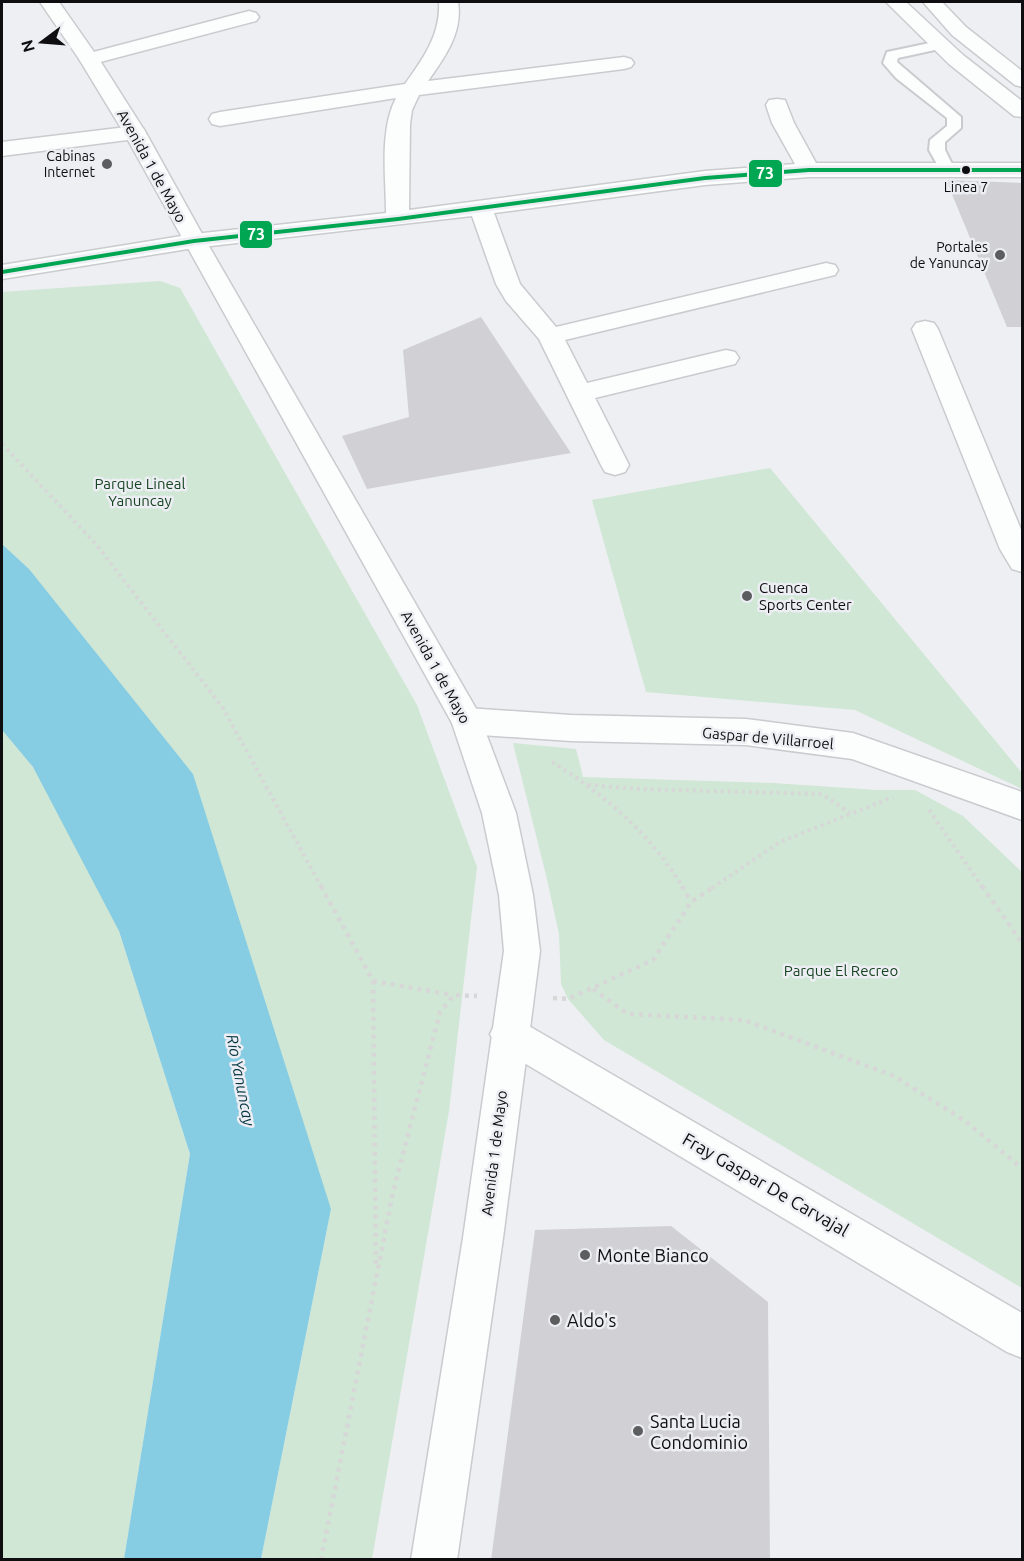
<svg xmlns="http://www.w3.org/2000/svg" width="1024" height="1561" font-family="Ubuntu,sans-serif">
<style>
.green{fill:#cfe7d4}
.water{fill:#86cce2}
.building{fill:#d1d1d5}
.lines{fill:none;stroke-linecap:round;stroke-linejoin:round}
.lane-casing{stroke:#cacbce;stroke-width:4}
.street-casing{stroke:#cacbce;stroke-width:3}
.secondary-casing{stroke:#cacbce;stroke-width:3}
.path-far1{stroke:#d7d7d8;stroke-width:4;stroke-dasharray:3 4;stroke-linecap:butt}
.path{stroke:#d7d7d8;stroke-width:4.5;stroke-dasharray:4 5;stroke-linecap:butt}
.lane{fill:#fcfdfd;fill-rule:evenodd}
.street{fill:#fcfdfd;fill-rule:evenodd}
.secondary{fill:#fcfdfd;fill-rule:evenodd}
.bus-1-casing{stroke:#edeef4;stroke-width:5}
.bus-1{fill:#00a651;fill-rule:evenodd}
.poi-dot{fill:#5c5d5f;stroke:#edeef4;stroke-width:2}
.bus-dot{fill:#0e0e10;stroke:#edeef4;stroke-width:2}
.labels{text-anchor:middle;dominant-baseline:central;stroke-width:5;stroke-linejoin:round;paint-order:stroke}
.far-poi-label{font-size:14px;fill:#0e0e10;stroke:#edeef4;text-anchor:end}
.bus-label{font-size:14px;fill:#0e0e10;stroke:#edeef4}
.street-label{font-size:15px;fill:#0e0e10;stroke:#edeef4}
.park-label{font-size:15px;fill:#174521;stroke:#edeef4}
.poi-label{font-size:15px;fill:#0e0e10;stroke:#edeef4;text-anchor:start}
.water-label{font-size:16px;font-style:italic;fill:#073744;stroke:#edeef4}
.near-street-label{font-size:18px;fill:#0e0e10;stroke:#edeef4}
.near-poi-label{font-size:18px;fill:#0e0e10;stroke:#edeef4;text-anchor:start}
.line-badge{stroke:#edeef4;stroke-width:2}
.badge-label{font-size:16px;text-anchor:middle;font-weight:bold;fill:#fff}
</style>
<rect width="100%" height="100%" fill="#eeeff3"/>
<path class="green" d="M160 281 180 288 417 705 477 867 449 1111 372 1559H261L331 1209 29 569 2 544V292Z
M770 468 1022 773V789L855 710 646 692 592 500Z
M2 730 33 767 72 836 119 931 190 1154 124 1559H2Z
M513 743 576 749 583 777 773 783 877 790H915L963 816 1022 872V1288L604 1040 568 999 561 984 559 934 546 875Z"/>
<path class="water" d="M2 544 29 569 193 774 331 1209 261 1559H124L190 1154 119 931 33 767 2 730Z"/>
<path class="building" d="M946 180 1022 183V327H1007Z
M481 317 571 453 367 489 342 436 409 417 403 350Z
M671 1226 768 1302 770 1560H491L535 1230Z"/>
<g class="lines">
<g class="lane-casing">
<path id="lane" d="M939 41 944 42 946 45 944 48 898 58 897 62 961 117V128L945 142V150L955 170 947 175 942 173 929 150 930 140 947 126V118L896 78 883 63 887 52Z"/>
</g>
<g class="street-casing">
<path id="street" d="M439 2H458C463 32 445 57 428 81L624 57 631 59 634 63 631 67 624 69 419 95 412 110 410 124 409 210 705 171 795 164 772 123 766 105 769 100 777 99 785 100 794 123 816 163H1022V177H809L705 185 494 213 520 284 556 327 826 263 835 265 838 270 835 275 565 340 587 383 726 350 735 352 739 358 735 364 595 398 629 465 625 472 615 475 605 472 601 465 539 339 506 301 496 284 472 216 194 248 2 279V265L194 234 386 213C386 177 379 131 396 98L220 126 212 124 209 119 212 114 220 112 405 84C423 59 441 34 439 2Z
M249 11 256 13 259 17 256 21 89 65 82 63 79 59 82 55Z
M135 126 143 128 146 133 143 138 2 156V142Z
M925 321 934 323 938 329 1022 532V572L1012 569 1000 549 912 329 916 323Z
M467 708 571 715 746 719 853 733 1022 792V820L852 759 746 745 571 741 467 734 456 730 451 721 456 712Z
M509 1016 522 1022 1022 1313V1358L1007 1352 496 1046 490 1034 496 1022Z"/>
</g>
<g class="secondary-casing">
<path id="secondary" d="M40 2H59L99 59 146 133 206 241 478 712 516 813 533 895 540 951 503 1238 457 1560H411L463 1238 504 951 499 895 482 813 452 723 124 133 79 59Z
M886 2H906L963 55 1022 101V117L1014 116 949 64Z
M923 2H942L966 27 1022 71V87L1015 85 952 35Z"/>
</g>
<path class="path-far1" d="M2 444 95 543 223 708 322 888
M552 762C604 794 652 835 683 888
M588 785 637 789 822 794 850 813
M929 810 983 888
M712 888 780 842 893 797"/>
<path class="path" d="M321 886 373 981 376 1269
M682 886 691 902
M982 886 1022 943
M373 981 453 995
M593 989 628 1014 744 1020 894 1076 965 1121 1022 1168
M553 998 568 999 653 960 691 902 715 886
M321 1560 393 1192 440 1012 454 995 477 996"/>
<use href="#lane" class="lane"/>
<use href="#street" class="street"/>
<use href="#secondary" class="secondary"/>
<g class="bus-1-casing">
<path id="bus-1" d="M809 168H1022V172H809L705 180 398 221 194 243 2 274V270L194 239 398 217 705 176Z"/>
</g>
<use href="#bus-1" class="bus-1"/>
</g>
<g class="poi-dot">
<circle cx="107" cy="164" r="6"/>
<circle cx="1000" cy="255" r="6"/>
<circle cx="747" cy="596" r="6"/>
<circle cx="585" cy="1255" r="6"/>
<circle cx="555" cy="1320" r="6"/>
<circle cx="638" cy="1431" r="6"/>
</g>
<circle class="bus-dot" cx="966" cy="170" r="5"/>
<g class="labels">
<g class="far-poi-label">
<text x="95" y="156">Cabinas<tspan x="95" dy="16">Internet</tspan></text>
<text x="988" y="247">Portales<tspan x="988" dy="16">de Yanuncay</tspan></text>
</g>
<g class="bus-label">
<text x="966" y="187">Linea 7</text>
</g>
<g class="street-label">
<text transform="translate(152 166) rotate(61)">Avenida 1 de Mayo</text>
<text transform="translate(436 667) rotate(61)">Avenida 1 de Mayo</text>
<text transform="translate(768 738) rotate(5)">Gaspar de Villarroel</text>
<text transform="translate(494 1153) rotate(-83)">Avenida 1 de Mayo</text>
</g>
<g class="park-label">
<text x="140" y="483">Parque Lineal<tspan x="140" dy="17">Yanuncay</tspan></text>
<text x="841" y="970">Parque El Recreo</text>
</g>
<g class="poi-label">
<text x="759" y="587">Cuenca<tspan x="759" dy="17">Sports Center</tspan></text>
</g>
<g class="water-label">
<text transform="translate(241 1080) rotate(79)">Río Yanuncay</text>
</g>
<g class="near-street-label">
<text transform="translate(766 1184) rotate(30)">Fray Gaspar De Carvajal</text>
</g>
<g class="near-poi-label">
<text x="597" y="1255">Monte Bianco</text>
<text x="567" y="1320">Aldo's</text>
<text x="650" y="1421">Santa Lucia<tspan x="650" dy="21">Condominio</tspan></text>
</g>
</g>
<g class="line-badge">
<rect x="748" y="159" width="35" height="29" rx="6" fill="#00a651"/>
<rect x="239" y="220" width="34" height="29" rx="6" fill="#00a651"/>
</g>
<g class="badge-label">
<text x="765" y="179">73</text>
<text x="256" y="240">73</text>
</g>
<rect width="1024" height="1561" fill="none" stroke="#0e0e10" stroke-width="6"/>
<g transform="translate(42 42) rotate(254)" stroke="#edeef4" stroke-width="4.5" paint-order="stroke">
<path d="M0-4.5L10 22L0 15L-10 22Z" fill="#0e0e10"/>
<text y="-9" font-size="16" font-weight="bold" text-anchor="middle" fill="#0e0e10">N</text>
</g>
</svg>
